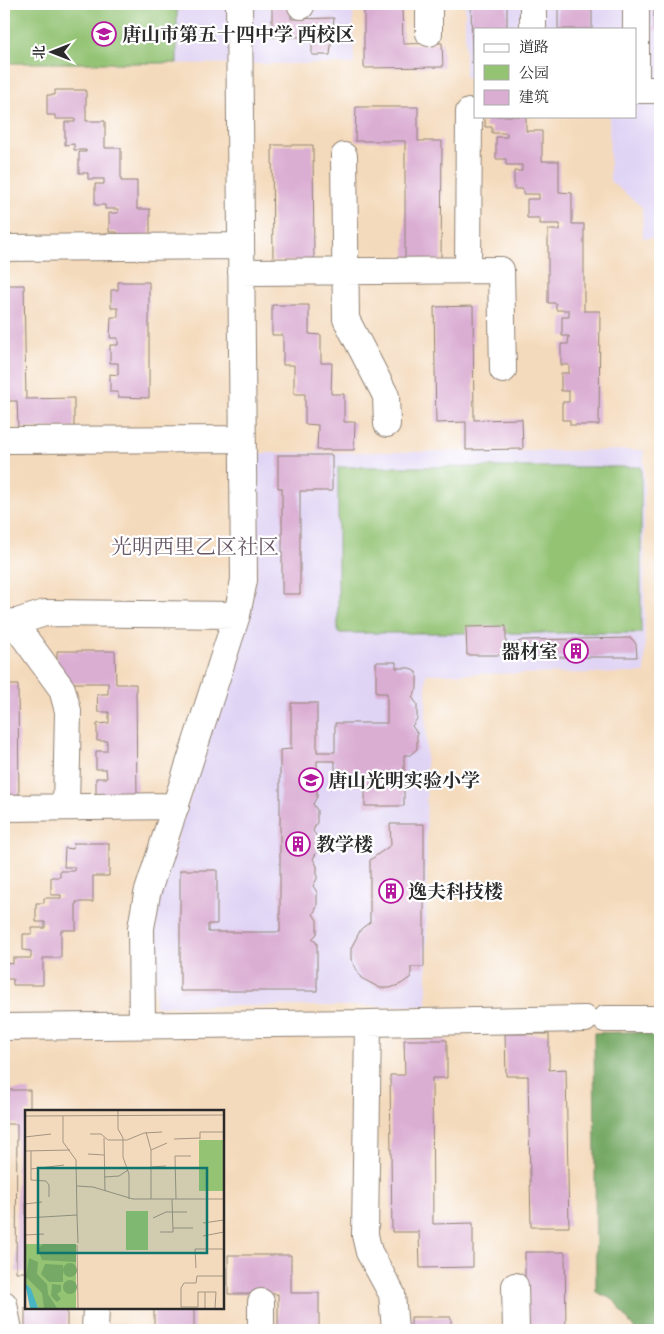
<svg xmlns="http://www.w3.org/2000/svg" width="664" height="1334" font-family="'EB Garamond','Noto Serif SC',serif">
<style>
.built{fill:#e0d4f4}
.green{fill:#93c373;stroke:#5f774f}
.forest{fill:#76a965;stroke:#506a48}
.building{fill:#daadd3}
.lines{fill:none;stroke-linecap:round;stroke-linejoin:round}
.minor-casing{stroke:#908274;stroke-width:28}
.minor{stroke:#fff;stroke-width:26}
.labels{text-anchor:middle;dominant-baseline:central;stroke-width:4.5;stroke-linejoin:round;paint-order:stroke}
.poi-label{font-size:19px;font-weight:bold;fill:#2b2b2b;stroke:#fff;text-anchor:start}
.quarter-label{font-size:21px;fill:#685866;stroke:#fff}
.inset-road{fill:none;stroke:#a49482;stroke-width:1}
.view{fill:#0f766e;fill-opacity:0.15;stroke:#0f766e;stroke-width:2.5}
.inset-edge{fill:none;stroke:#2b2b2b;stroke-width:2.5}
</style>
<rect width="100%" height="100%" fill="#fff"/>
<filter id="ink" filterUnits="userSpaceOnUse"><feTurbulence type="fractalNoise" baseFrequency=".02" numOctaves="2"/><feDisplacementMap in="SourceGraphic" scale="10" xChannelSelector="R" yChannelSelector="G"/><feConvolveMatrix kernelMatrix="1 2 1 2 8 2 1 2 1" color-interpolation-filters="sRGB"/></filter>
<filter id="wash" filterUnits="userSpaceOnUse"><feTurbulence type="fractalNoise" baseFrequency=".0096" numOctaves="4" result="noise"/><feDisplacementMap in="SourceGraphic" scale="20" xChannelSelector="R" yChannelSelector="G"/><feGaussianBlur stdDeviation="1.12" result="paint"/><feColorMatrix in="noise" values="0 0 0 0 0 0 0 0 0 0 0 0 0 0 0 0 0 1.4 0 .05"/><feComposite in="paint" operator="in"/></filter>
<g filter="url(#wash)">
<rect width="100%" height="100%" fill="#f4dabc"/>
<path class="built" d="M4 4H353L354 64 4 63Z
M465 4H660V238H643L642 207 610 181 609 116H635V29H475V78H465Z
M644 450 645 673 426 674 427 1006H155V921L162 887 253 597 257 569V453Z"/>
<path class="green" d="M4 4H177V63H4Z
M338 467H641V633H338Z"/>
<path class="forest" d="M660 1031V1328L635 1330 614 1300 596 1292 594 1033Z"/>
<g id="blocks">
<path class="building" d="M272 4H291V19L334 18 330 55H312V37H272Z
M364 4H402L403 44 442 43 443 67 364 68Z
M471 4H507V29H475V63H472Z
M558 4H592V29H558Z
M654 4H660V30H654Z
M55 90H86V121H105V148H121V181H137V209H150V240H117V232H109V213H118V209H105V205H95V184H104V179H88V173H79V152H86V150H74V144L65 145V122H75V119H55V115H47V95H55Z
M356 107H418V141H442L441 261 405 260V141H355Z
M485 116H526V131H542V161H559V192L572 193V224H584V311H600L599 425H570V420H562V402H569V391H561V373H569V365H561V344H568L569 336H562V317H569V310H556V303H548V230H560V224H540V218H527V199H539V194H523V189H514V171H522V165H506V159H496V137H507V133H492V127H485Z
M272 145H313L314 261H273Z
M118 282H149V398L118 397V392H110V374L118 375V363H110V345H118V338H110L111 317H118V308H111V290H118Z
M4 285H24L26 399 74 398V428H18L17 401H4Z
M272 305H309V334L321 335V363H332L331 394H344V422H355L354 450H317L318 425 305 424V394H294V365H283V335H272Z
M473 306 474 420 522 419 523 449 466 450V422L436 423 434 307Z
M278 455H332V491H300V594H282V488H278Z
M506 626V655H467L466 627Z
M631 638 636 644 637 657H515L516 643 523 640Z
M57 651H115L116 684H136L137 803 96 797V778H107L106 769H96V751H107V741H97V724L109 723V712H98L97 694H108V683H57Z
M376 662H396V668H410L417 673V689L412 697 417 704V719L412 726 417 733V749L410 755H404V806H365V785H335V761H317V797L313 804 317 810V822L313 831 317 837V852L313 859 317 866V879L313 886 317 892V907L313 914 317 920V934L312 939 317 943V991H180V870H217V924H208V932H280V750L291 749V703H317V752H335V723H387V693H376Z
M4 685H18L19 800 4 801Z
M390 824H424V967H411V977L401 984 390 988H380L361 978 351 959V948L361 929 370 922V860L391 845Z
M74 843H109V876H93V902H76V930H61V958H43V985H13V979H4V963L13 964V958H31V951L23 950V934H32V928H45V922H36V903H44V898H61V895H51V877H60V871H74V867H64L65 848 73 849Z
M505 1034H549V1070L566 1069 569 1227H531L528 1076H506Z
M404 1040H447V1078H432L433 1224 473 1223V1267L420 1268 419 1232H392L390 1075H405Z
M4 1090H30V1112H26V1272H16L17 1124H4Z
M525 1252H565L566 1330H525Z
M228 1255H291V1293H319V1330H278V1294H228Z
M25 1308H67V1330H25Z
M154 1308H194V1330H154Z
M411 1317H451V1330H411Z"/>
</g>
</g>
<g filter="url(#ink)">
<use href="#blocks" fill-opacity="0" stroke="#908274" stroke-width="1"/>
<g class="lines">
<g class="minor-casing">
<path id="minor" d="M301 4V6
M429 4V33
M533 4V27
M636 4V90H660
M344 156 346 319 386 396 387 424
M4 248 241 246
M468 270 469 112
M241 272 501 270 503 370
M4 440 242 439
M13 622 62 689 68 711 66 807
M4 626 45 613 237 615
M4 808 176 806
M605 1019H660
M368 1023 585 1019
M142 1025 141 928 147 894 237 615 244 580 239 4
M4 1027 368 1023 365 1235 369 1252 392 1294 395 1330
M515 1286 516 1330
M261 1302V1330
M4 1304 9 1330
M95 1330 96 1308"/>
</g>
<use href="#minor" class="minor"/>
</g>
</g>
<defs>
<g id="school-ring" transform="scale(1.25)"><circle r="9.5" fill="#fff" stroke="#b5179e" stroke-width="1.5"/><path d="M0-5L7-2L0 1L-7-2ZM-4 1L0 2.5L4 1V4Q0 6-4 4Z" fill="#b5179e"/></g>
<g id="building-ring" transform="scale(1.25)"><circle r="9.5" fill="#fff" stroke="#b5179e" stroke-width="1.5"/><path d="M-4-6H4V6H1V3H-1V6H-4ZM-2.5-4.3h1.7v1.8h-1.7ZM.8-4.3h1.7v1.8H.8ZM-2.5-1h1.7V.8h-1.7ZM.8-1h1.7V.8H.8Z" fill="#b5179e"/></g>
</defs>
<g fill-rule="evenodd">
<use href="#school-ring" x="104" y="34"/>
<use href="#building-ring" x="576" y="651"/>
<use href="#school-ring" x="311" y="780"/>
<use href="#building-ring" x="298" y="844"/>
<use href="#building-ring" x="391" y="891"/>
</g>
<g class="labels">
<g class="poi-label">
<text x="122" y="34">唐山市第五十四中学 西校区</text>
<text x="558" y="651" text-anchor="end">器材室</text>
<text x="328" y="780">唐山光明实验小学</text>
<text x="316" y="844">教学楼</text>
<text x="408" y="891">逸夫科技楼</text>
</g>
<g class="quarter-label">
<text x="195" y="546">光明西里乙区社区</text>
</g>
</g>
<g transform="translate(25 1110)">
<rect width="199" height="199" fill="#f4dabc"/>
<path d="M174 30H198V81H174ZM101 101H123V140H101ZM0 134H51V198H13L0 173Z" fill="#93c373"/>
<path d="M18 134H51V152L17 150 13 139ZM4 148 13 152 12 164 22 174 23 184 32 198H19L17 183 1 167ZM38 160a7 7 0 1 1 14 0a7 7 0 1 1-14 0ZM20 154 38 155V172H24L16 164ZM38 177a7 7 0 1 1 14 0a7 7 0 1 1-14 0ZM27 174 36 175V181L32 184 36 189 32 192 26 186Z" fill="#76a965"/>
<path d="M0 173 6 179 13 198H5Z" fill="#48b5c4"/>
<path class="inset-road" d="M93 0V19L98 28V47L104 64V89M0 6 199 5M121 22 126 40M65 24H76L83 30H102L119 23 137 22M0 27 26 24M79 28 80 81M149 29 175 28M175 29V22H199M0 41 45 40M6 41V70L21 71 24 75V87M63 44 79 45M126 57 141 56M6 59 39 55M79 67 94 66 103 60M52 76 68 77 108 89H199M126 89V40L142 33M151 89 150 46H166M0 94 17 92M52 105 53 133M0 108 52 105 51 50 38 32V6M128 108 141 102H162M178 113 199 110M148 118H168M135 122H148L147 89M0 125 19 124M178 126 199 122M52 135 53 198M171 158 170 139H199M180 182H173V197H156V178L159 173H171L172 166H199M180 198V182H191L190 198"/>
<path class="view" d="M13 58H182V143H13Z"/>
<rect width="199" height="199" class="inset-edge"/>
</g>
<rect width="664" height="1334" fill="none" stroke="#fff" stroke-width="20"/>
<rect x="474" y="28" width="162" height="90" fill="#ffffff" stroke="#aaaaaa"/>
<rect x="484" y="44" width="25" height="8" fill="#ffffff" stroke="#aaaaaa"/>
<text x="519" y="52" font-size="15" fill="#2b2b2b">道路</text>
<rect x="484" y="65" width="25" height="15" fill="#93c373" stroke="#aaaaaa"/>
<text x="519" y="78" font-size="15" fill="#2b2b2b">公园</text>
<rect x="484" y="90" width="25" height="15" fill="#daadd3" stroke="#aaaaaa"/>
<text x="519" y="102" font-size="15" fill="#2b2b2b">建筑</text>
<g transform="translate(52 52) rotate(270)" stroke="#ffffff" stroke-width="4" paint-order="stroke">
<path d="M0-4L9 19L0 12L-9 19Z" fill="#2b2b2b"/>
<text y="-8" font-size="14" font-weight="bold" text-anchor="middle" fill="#2b2b2b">北</text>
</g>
</svg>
